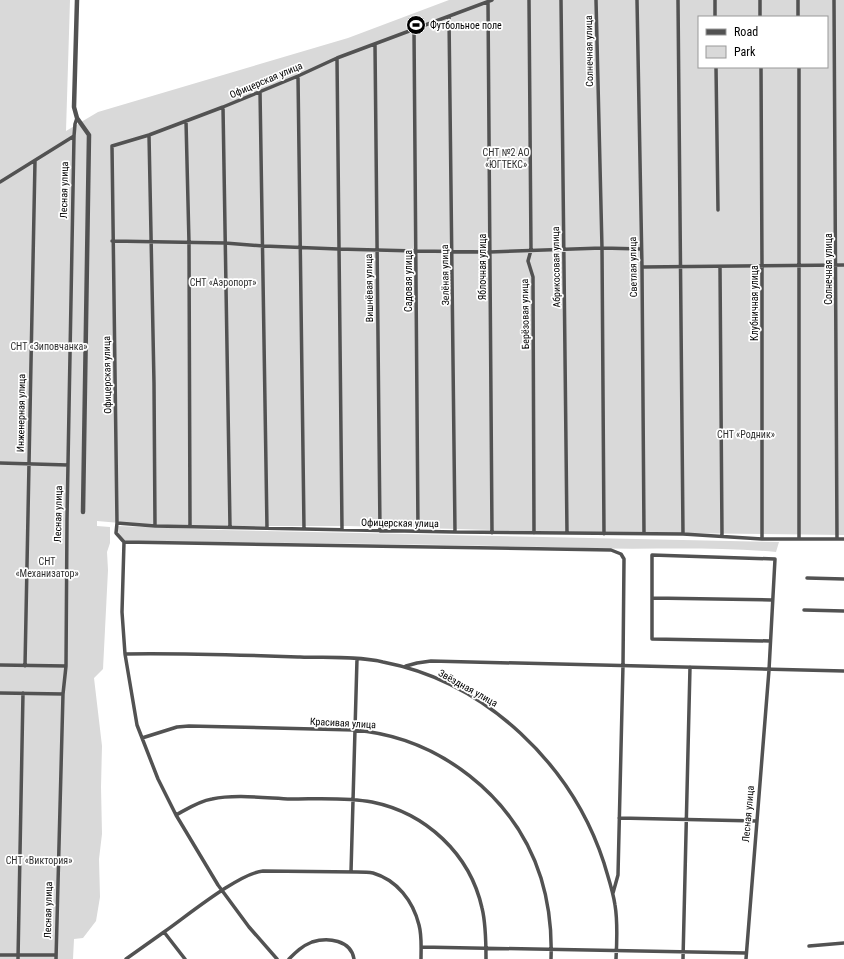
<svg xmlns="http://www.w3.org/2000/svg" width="844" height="959" font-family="'Roboto Condensed',sans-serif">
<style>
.green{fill:#d9d9d9;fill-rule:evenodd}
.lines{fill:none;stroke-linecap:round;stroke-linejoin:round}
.minor{stroke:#525252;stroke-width:3.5}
.tertiary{stroke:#525252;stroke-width:4.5}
.labels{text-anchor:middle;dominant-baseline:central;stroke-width:3.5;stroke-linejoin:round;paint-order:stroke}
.poi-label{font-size:10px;fill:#000;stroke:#fff;text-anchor:start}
.street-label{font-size:10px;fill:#000;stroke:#fff}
.park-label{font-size:10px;fill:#303030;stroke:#fff}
</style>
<rect width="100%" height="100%" fill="#fff"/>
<path class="green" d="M0 0H70L66 131 98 112 348 38 449 0H844V535L664 533 644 534 348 526H155L97 521V526L110 527V543L107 552 108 570 103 669 94 678 102 746 101 787 102 834 99 859 100 897 96 921 83 938 74 939 73 959H0ZM699 17H827V67H699Z
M117 526 222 530 779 542 776 552C713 546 648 550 585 548 430 544 275 543 120 541Z"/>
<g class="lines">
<path class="minor" d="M492 0 337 58 298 76 223 107 149 135 112 146 117 523 155 526 455 532 683 534 762 539H844
M529 0 531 250 528 261 533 277 534 533
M561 0 567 533
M596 0 602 248 604 534
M637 0 642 267 644 534
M678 0 683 534
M715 0V17
M760 0V17
M798 0V17
M834 0 837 538
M488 2 492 533
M449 17 455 532
M414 30 418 531
M375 45 380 531
M337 58 342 529
M716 67 718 210
M761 67 762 267V539
M799 67V539
M298 76 304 529
M260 91 267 528
M223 107 230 527
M186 121 189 243 190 526
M149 135 154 383 155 526
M0 182 74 136
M112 241 225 243 264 246 338 249 416 251 490 252 602 248 641 249
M642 267 844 265
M720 267 722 536
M0 463 68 465
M117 523 116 533 124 542 611 550 621 554 624 559 623 665 618 875 613 893
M124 542 122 612 125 654 137 725 158 779 176 815 218 885 249 927 277 959
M807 578 844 579
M652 598 772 600
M804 610 844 611
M125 654C183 653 241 655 300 657 327 658 356 656 383 662 487 682 572 765 604 863 608 877 613 891 615 905 618 923 617 941 616 959
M0 665 66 666
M25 666 35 161
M406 666 417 663 431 661 844 671
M0 693 63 694
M142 738 177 727 189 726 354 730C439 737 515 796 541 878 549 904 552 932 551 959
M176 815C187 809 199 801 212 799 235 794 266 798 291 799 317 799 346 797 372 802 426 813 470 854 482 908 486 924 486 942 486 959
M619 818 756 821
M351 872 357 659
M809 946 844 943
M421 947 746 953
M0 955H56
M18 959 23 693
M56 959 63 694 66 666 67 519 74 136 75 124 77 118
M126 959 164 932
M185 959 164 932C187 916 239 873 263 871L357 872C362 872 368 872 373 873 397 880 413 901 419 925 422 936 421 948 421 959
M289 959C296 952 302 946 312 942 328 937 351 940 354 959
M683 959 690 667
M746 959 769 670 775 559 652 555V639L770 641"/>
<path class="tertiary" d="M77 0 74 107 77 118 89 135 83 512"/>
</g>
<defs>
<g id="stadium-disc" transform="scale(1)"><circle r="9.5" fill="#000" stroke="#fff"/><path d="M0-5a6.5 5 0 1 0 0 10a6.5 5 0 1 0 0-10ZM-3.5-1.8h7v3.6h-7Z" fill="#fff"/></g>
</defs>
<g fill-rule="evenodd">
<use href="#stadium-disc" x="416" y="25"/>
</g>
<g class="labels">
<g class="poi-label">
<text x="430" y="25">Футбольное поле</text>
</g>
<g class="street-label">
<text transform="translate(589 51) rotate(-91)">Солнечная улица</text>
<text transform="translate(266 80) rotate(-23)">Офицерская улица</text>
<text transform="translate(64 190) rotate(-89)">Лесная улица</text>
<text transform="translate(482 267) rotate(-90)">Яблочная улица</text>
<text transform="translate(556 267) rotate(-91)">Абрикосовая улица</text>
<text transform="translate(633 267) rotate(-91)">Светлая улица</text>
<text transform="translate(828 269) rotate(-90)">Солнечная улица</text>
<text transform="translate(445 275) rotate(-91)">Зелёная улица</text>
<text transform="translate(408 281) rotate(-90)">Садовая улица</text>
<text transform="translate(369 288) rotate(-91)">Вишнёвая улица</text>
<text transform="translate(754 303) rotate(-90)">Клубничная улица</text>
<text transform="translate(525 314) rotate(-91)">Берёзовая улица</text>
<text transform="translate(107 375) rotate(-91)">Офицерская улица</text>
<text transform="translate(21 413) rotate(-89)">Инженерная улица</text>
<text transform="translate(58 514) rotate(-89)">Лесная улица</text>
<text transform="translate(400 523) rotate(1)">Офицерская улица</text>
<text transform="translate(468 688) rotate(29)">Звёздная улица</text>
<text transform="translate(343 723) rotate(3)">Красивая улица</text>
<text transform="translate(748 814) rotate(-85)">Лесная улица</text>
<text transform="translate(48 910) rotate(-89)">Лесная улица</text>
</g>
<g class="park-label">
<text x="506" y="152">СНТ №2 АО<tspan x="506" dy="12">«ЮГТЕКС»</tspan></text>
<text x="223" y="282">СНТ «Аэропорт»</text>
<text x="49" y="346">СНТ «Зиповчанка»</text>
<text x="746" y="434">СНТ «Родник»</text>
<text x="47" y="561">СНТ<tspan x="47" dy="12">«Механизатор»</tspan></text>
<text x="39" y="860">СНТ «Виктория»</text>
</g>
</g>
<rect x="698" y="16" width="130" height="52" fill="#ffffff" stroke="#999999"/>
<rect x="706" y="29" width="20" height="6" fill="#525252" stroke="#999999"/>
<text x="734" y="36" font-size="12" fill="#000000">Road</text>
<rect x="706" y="46" width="20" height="12" fill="#d9d9d9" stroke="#999999"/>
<text x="734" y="56" font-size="12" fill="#000000">Park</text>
</svg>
